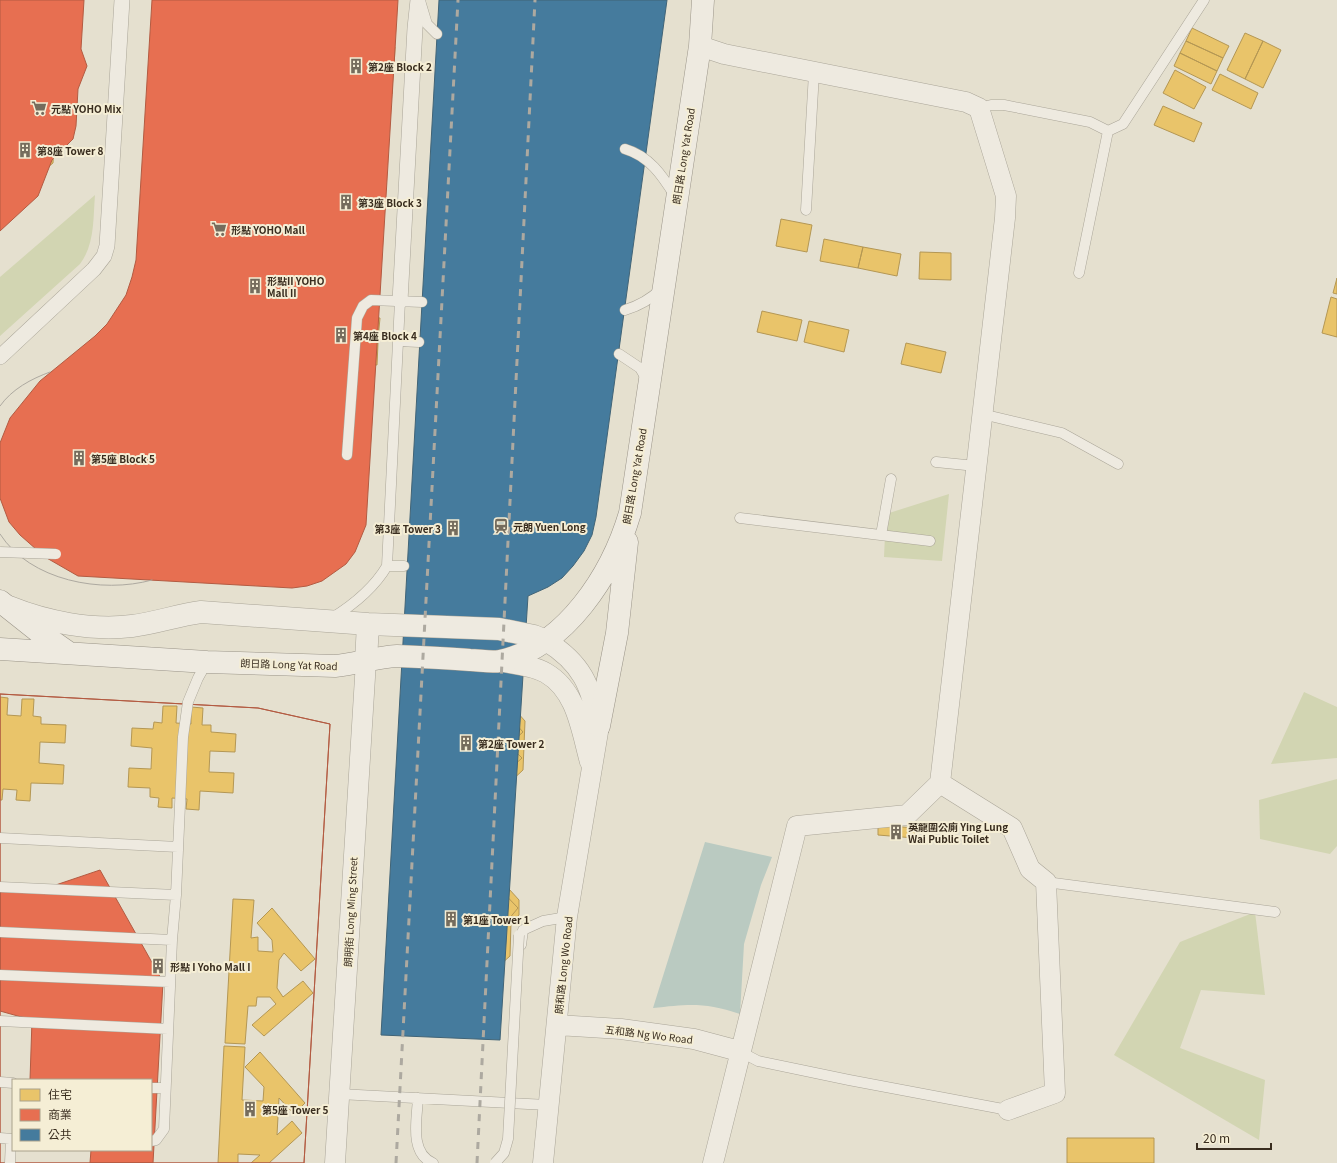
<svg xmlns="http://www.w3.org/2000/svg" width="1337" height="1163" font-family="Georgia,'Noto Sans TC',serif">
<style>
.green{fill:#d2d5b2}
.water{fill:#bacac1}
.homes{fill:#e9c46a;stroke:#b49754}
.shops{fill:#e76f51;stroke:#b35b42;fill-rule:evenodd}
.public{fill:#457b9d;stroke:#416477}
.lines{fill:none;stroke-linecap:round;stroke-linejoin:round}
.service-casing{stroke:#aaa598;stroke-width:11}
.pedestrian-casing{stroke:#aaa598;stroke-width:16}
.minor-casing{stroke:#aaa598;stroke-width:21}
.tertiary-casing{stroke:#aaa598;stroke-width:23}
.secondary-casing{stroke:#9a9488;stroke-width:23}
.service{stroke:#eeeae0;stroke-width:10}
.pedestrian{stroke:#eeeae0;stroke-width:15}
.minor{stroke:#eeeae0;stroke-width:20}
.tertiary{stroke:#eeeae0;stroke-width:22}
.secondary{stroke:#eeeae0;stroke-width:22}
.tram{stroke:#ada9a0;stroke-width:1}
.rail{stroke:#ada9a0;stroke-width:3;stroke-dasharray:7 7;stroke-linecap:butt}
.service-bridge-casing{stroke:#aaa598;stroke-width:11;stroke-linecap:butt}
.service-bridge{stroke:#eeeae0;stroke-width:10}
.labels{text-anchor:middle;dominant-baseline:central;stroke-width:4;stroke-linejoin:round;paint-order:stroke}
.poi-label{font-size:10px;font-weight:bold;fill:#392d1f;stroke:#f5eed5;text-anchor:start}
.street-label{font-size:10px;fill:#392d1f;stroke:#f5eed5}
</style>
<rect width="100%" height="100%" fill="#e5e0cf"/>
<path class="green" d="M95 195C93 219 95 244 80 264L0 336V277Z
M949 494 942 561 884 557 886 514Z
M1304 692 1337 707V758L1271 764Z
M1337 779V846L1330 854 1260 839 1259 800Z
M1255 912 1265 995 1201 990 1180 1048 1265 1080 1259 1140 1114 1055 1180 942Z"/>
<path class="water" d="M705 842 772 857 761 885 744 944 740 1014C705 1002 688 1004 653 1008Z"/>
<path class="homes" d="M190 0H210L208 27 195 26 196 20 189 19Z
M217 0H240L239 16 232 15 231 22 216 21Z
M327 9H340L338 44 345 45 347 16 362 17V24L369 25 368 45 395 47 394 68 366 66V71L393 73 392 94 365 92 364 113 356 112V119L340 118 342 90 335 89 333 124 319 123 320 117H313L315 88 290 86 291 66 318 68V63L292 61 293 41 318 43 320 15H327Z
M1192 28 1229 46 1223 58 1186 41Z
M1245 33 1263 41 1245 79 1227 70Z
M1186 41 1223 58 1217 71 1180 53Z
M1263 41 1281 50 1263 88 1245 79Z
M1180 53 1217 71 1211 84 1174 66Z
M1175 70 1206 87 1194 109 1163 93Z
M1220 74 1258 93 1251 109 1212 90Z
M0 101 19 102 54 143 53 163 12 197 0 196Z
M10 103 15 108 17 107 25 116 29 113 39 125 35 128 43 137 41 139 53 155 32 173 36 177 24 188 21 184 12 192 10 190 4 195 0 190V179L5 173H0V134L6 135 5 129 8 126 3 118 5 116 1 111Z
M1163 106 1202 123 1194 142 1154 125Z
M318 145 331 146 329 180 336 181 337 153 353 154V160L360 161 359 181 386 183 384 204 357 203V207L384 209 382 230 356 228 354 249 347 248 346 255 331 254 333 226H326L323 260 310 259V253H304L306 224 280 222 282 202 309 204V199L282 197 283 177 309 179 311 151H317Z
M781 219 812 225 807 252 776 246Z
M824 239 863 247 858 268 820 261Z
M863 247 901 254 897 276 858 268Z
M920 252 951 253V280L919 279Z
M1337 278V294L1333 293Z
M312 279 325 280 323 315H330L332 287 347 288V295H354L353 316 380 318 378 339 351 337V341L378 343 377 365 350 363 348 384 341 383V390L325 389 327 361 320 360 317 395 304 394 305 387H298L300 358 274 357 276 337 303 339V334L276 332 278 312 303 314 305 285H311Z
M1331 297 1337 299V337L1322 333Z
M762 311 802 320 797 341 757 332Z
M809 321 849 330 844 352 804 342Z
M906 343 946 352 941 373 901 364Z
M60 388 78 389 76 433H84L86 389 105 390 104 403H107L106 424H103L102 433 131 435 130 438 141 439 140 459 102 457V462L140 464 139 485H128V488L100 486 99 496H102L101 516H99L98 529 79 528 81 484H73L71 527H53V513H50L51 492H55V483L26 481V477H16L17 457 55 459V455L16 453 17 434H28V430L58 432V422H54L56 401 59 402Z
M466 447H478L523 496H532L529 566 499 594 481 593 468 604 438 603 425 589 426 563 419 555H410L411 536 416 531 417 512 412 507 413 487H425L426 460H451Z
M467 450 471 454 475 451 483 460 481 461 491 473 493 472 495 474 499 471 506 479 502 482 509 489 505 493 528 520 516 531 506 520 502 524 499 521 494 525 487 517 477 527V535L484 536 485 528 498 529 500 544 504 545V552H500L499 557 502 560 507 556 510 559 513 556 516 560 513 562 517 566 511 571 514 574 501 585 504 588 499 593 496 590 492 593 485 584 480 588 478 585 456 605 447 595 453 590 451 588 455 585 451 581 469 566V555L453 554V568H450V577H446V583H444V591L431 590 432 581H430L431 560H427L428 553 423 552V546H426V532H429L430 519H427L428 506H425L426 499 420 498V492L426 491 427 471H429L430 462H444L443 470 447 471V478H452V482H455L454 493H457V503H466L460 497 462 495 461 493 466 488 458 479 463 475 458 470 464 466 457 458Z
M451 673 471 674 488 692H499L525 721 523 770 495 796H483L466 811 447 810 413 773H399V756L404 752 405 732 401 728V713L429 687 435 688Z
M457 676 465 684 467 682 473 688 475 686 484 697 487 693 498 702 502 699 509 706 505 710 507 712 506 713 523 732 513 741 507 737 500 740 495 735 489 736V740H486V747H489V751L494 753 499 748 507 752 513 749 522 758 503 775 505 777 502 779 506 782 498 789 495 786 482 795 479 792 462 804 460 801 452 809 435 790 432 794 426 788 430 785 425 775 428 773 417 761 431 748 435 752 441 747 445 752 447 750V733L434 745 426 736 423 738 419 733 425 727 420 721 418 723 409 714 424 700 422 697 426 693 429 696 434 691 437 694Z
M0 697 8 698 7 715 21 716 22 699H34L33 716 41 717V724L66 725 65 743 40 742 39 763 64 765 63 784 31 783 30 801 16 800 17 790 3 789 2 800H0Z
M163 706H177L176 723 191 724V707L203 708 202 725H211V732L236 734 235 752 210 751 209 772 234 773 233 793 200 791 199 810 186 809 187 799 172 798V808L158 807 159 798 150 797V788L128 787 129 768 151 769 152 748 131 746 132 728 153 729 154 722 162 723Z
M878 825 915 828 914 838 878 835Z
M450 844 469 845 519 900V915L511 922 510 956 491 973 490 997 431 995 421 984V970L403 951 389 950 390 933 395 928 396 910 391 904 392 887 404 888Z
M460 845 483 870 487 867 498 879 494 883 518 908 508 920 507 918 504 921 496 912 492 915 489 911 484 916V919H487V927H489L488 947 493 948 489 962H485L483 993 467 992V983L461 982V964H458V968L452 967 451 956H447V967H445L444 976H441V984L426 983 427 962 422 963 423 955H415V943H411V936H410V929H414L415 915 418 916V909L403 896 417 881 415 878 421 873 422 875 428 870 430 872 438 865 450 878 454 874 451 870 454 867 446 858 449 855 448 853Z
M233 899 254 900 251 938 258 937V951L273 952 272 940 257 923 272 908 315 959 301 971 284 953 279 960 277 988 283 997 303 981 313 993 264 1036 252 1025 276 1004 270 997H257L256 1006H248L245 1044 225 1043Z
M224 1046 245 1047 242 1100 263 1101 264 1087 245 1067 260 1052 305 1103 294 1114 279 1098 277 1135 292 1121 302 1133 269 1163H251L260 1155 238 1154V1163H218Z
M1067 1138H1154V1163H1067Z"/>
<path class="shops" d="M0 0H84L81 49 87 66 78 89 76 126 73 139 52 160 38 196 0 231Z
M152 0H398L366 525 355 552 346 564 322 581 307 586 292 588 78 576 45 557 20 535 9 522 0 498V443L10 418 40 381 95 336 107 324 126 295 132 277 136 260Z
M0 694 258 708 330 724 304 1163H0ZM13 1080H151V1150H13Z
M0 694 258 708 330 724 304 1163H0ZM13 1080H151V1150H13Z
M100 870 163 982 153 1163H90L91 1150H151V1080H30L32 1020 0 1011V890L38 891Z"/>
<path class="public" d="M439 0H667L596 517 592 535 584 551 573 566 562 578 548 587 528 596 500 1040 381 1035Z"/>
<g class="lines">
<g class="service-casing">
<path id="service" d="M421 4 427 24 437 34
M979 108 991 105H1004L1090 122 1108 131 1123 124 1204 0
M625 149C649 156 662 175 675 196
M806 210 814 73
M1079 273 1108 131
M625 310C638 306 651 299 661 289
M398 341 419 342
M619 354 640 368 647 380
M982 414 1062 433 1118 464
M347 455 357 318 363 306 371 300 422 302
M936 462 976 466
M740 518 930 541
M881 535 891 479
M387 566H404
M332 618C353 605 374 588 387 566L400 301
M0 838 178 847
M1046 882 1275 912
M0 887 176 895
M0 932 172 940
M521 945 523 930 543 921 567 917
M0 975 170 982
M0 1021 168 1029
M739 1051 758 1061 849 1080 1008 1110
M0 1082 13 1083
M151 1088H165
M339 1094 548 1105
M418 1098C417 1119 409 1153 433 1163
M0 1138 13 1139
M151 1141 156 1140 164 1129 172 940 176 895 183 737 188 702 198 678 207 662
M10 1163 11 1139"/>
</g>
<g class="pedestrian-casing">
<path id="pedestrian" d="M400 301 415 28 418 0
M0 357 94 269 104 256 107 246 122 0"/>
</g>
<g class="minor-casing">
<path id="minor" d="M700 46 724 54 966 102 979 108 1006 196 1005 218 940 783 1012 828 1030 869 1046 882 1055 1093 1008 1110
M498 661C513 664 532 665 546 673 577 691 581 730 590 762
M557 1025 621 1029 694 1039 739 1051
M335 1163 366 661
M543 1163 567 917 599 726C591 686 582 663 546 641
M713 1163 797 826 907 815 940 783"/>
</g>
<g class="tertiary-casing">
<path id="tertiary" d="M9 607C46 622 92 631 132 626 156 623 178 615 201 612L368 624 499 629 534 636 546 641
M366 661 368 624"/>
</g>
<g class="secondary-casing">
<path id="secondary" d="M0 601 39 632 69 653
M0 649 207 662 335 666C356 664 376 657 397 656 421 657 445 658 470 660 479 660 491 663 500 661 566 647 612 574 630 513L700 46 703 0
M599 726 617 633 627 542"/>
</g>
<use href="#service" class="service"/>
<use href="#pedestrian" class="pedestrian"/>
<use href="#minor" class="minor"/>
<use href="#tertiary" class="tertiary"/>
<use href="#secondary" class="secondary"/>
<path class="tram" d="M0 406C12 389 31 379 50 372
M0 534C30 581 102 594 152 580"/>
<path class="rail" d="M396 1163 458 0
M477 1163 535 0"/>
<g class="service-bridge-casing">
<path id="service-bridge" d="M0 552 56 554
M495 1163 504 1153 508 1139 519 935"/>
</g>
<use href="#service-bridge" class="service-bridge"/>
</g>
<defs>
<g id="building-bare" transform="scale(1.2)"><path d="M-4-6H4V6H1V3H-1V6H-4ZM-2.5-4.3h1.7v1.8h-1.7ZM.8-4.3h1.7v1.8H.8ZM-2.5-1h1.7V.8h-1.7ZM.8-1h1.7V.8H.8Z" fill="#756c5d" stroke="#f5eed5" stroke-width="2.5" paint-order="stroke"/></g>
<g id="supermarket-bare" transform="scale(1.2)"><path d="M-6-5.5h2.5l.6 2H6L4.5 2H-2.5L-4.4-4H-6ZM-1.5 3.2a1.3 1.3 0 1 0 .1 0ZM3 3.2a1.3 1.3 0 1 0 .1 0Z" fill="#756c5d" stroke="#f5eed5" stroke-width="2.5" paint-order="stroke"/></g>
<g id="station-bare" transform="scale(1.2)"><path d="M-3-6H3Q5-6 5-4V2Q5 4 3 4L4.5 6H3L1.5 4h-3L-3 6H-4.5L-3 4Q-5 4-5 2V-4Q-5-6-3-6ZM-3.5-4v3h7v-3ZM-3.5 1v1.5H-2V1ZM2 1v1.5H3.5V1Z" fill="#756c5d" stroke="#f5eed5" stroke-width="2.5" paint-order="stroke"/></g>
</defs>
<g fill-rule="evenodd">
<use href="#building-bare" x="356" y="66"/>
<use href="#supermarket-bare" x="39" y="108"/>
<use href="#building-bare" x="25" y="150"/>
<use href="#building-bare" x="346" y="202"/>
<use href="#supermarket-bare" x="219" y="229"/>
<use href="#building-bare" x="255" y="286"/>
<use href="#building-bare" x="341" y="335"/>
<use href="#building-bare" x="79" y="458"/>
<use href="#station-bare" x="501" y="526"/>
<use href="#building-bare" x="453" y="528"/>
<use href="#building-bare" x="466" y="743"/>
<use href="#building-bare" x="896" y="832"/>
<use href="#building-bare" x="451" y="919"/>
<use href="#building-bare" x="158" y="966"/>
<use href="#building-bare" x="250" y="1109"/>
</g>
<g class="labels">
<g class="poi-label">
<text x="368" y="66">第2座 Block 2</text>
<text x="51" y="108">元點 YOHO Mix</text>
<text x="37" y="150">第8座 Tower 8</text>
<text x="358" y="202">第3座 Block 3</text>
<text x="231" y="229">形點 YOHO Mall</text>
<text x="267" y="280">形點II YOHO<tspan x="267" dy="12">Mall II</tspan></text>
<text x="353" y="335">第4座 Block 4</text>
<text x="91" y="458">第5座 Block 5</text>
<text x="513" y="526">元朗 Yuen Long</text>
<text x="441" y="528" text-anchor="end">第3座 Tower 3</text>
<text x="478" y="743">第2座 Tower 2</text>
<text x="908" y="826">英龍圍公廁 Ying Lung<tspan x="908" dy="12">Wai Public Toilet</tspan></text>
<text x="463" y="919">第1座 Tower 1</text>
<text x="170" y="966">形點 I Yoho Mall I</text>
<text x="262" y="1109">第5座 Tower 5</text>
</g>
<g class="street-label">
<text transform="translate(683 156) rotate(-81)">朗日路 Long Yat Road</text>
<text transform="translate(634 476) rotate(-80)">朗日路 Long Yat Road</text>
<text transform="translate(289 664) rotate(2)">朗日路 Long Yat Road</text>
<text transform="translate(350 912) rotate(-87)">朗明街 Long Ming Street</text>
<text transform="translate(563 965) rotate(-84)">朗和路 Long Wo Road</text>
<text transform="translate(649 1034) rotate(7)">五和路 Ng Wo Road</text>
</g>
</g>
<rect x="12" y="1079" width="140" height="72" fill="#f5eed5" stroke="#aaa18c"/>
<rect x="20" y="1089" width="20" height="12" fill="#e9c46a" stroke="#aaa18c"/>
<text x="48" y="1099" font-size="12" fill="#392d1f">住宅</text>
<rect x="20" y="1109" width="20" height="12" fill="#e76f51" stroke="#aaa18c"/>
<text x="48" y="1119" font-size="12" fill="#392d1f">商業</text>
<rect x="20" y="1129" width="20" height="12" fill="#457b9d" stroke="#aaa18c"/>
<text x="48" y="1139" font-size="12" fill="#392d1f">公共</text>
<path d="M1197 1143v6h74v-6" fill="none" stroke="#392d1f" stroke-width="2"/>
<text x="1203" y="1143" font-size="12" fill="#392d1f" stroke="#f5eed5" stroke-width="3" paint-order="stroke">20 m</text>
</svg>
